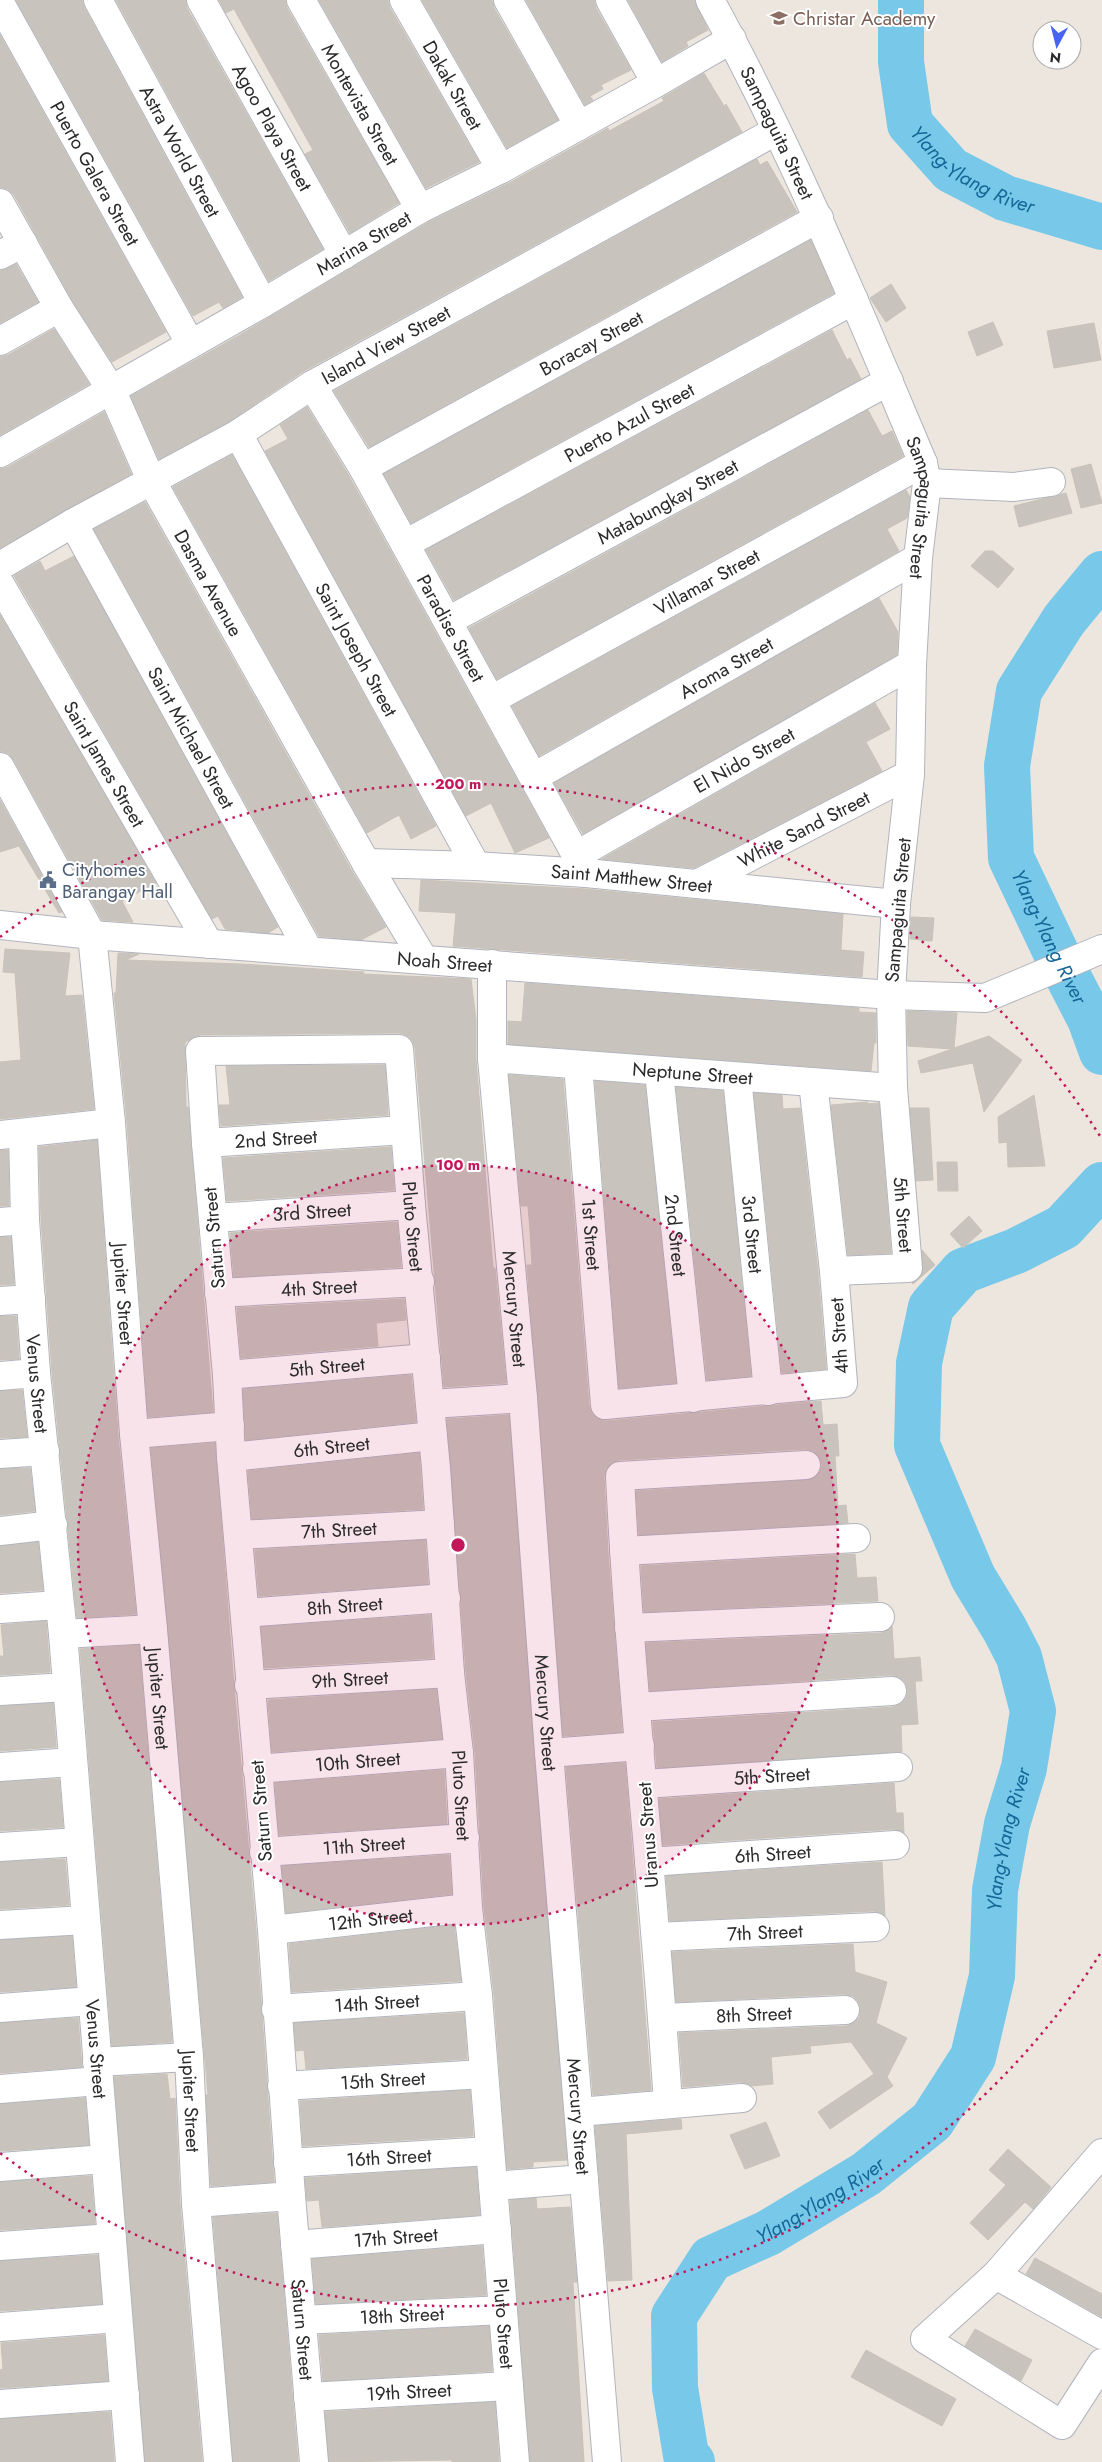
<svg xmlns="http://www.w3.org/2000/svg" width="1102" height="2462" font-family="Jost,sans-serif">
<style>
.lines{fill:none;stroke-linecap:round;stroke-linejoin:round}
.river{stroke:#77c8e9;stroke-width:46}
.building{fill:#c8c4bd;stroke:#c8c2b8}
.minor-casing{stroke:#b1b4be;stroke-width:30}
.minor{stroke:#fff;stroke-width:28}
.ring{fill:none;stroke:#c2185b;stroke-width:2.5;stroke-dasharray:2.5 5}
.labels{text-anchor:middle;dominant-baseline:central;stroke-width:4;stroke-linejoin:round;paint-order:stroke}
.education-label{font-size:19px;fill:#785e54;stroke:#fff;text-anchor:start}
.street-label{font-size:19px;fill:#2b2b2b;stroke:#fff}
.service-label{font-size:19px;fill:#4e5e75;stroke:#fff;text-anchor:start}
.water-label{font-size:20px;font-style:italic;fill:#146796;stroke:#fff}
.centre{fill:#c2185b;stroke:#fff;stroke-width:2.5}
.ring-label{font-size:15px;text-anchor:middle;font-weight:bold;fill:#c2185b;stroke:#fff;stroke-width:4;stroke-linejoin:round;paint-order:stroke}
</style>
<rect width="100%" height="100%" fill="#ece6de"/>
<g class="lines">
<g class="river">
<path id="s1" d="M901 0V62L910 124 951 170 1005 198 1102 227"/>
<path id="s2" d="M1102 574 1064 620 1019 691 1007 766 1011 858 1060 961 1090 1019 1102 1052"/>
<path id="s3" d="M692 2462 686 2455 675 2388 674 2316 711 2259 768 2233 866 2174 932 2121 973 2057 992 1976 995 1890 1007 1824 1024 1768 1033 1711 1019 1657 1004 1628 973 1577 917 1445 919 1363 931 1307 963 1271 1016 1251 1063 1227 1102 1185"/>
</g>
</g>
<path class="building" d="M16 0H82L84 7 242 297 223 308 219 302 193 316Z
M116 0H185L187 8 323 249 269 281Z
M219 0H285L287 8 399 203 350 233 305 154 313 150 234 9 226 13Z
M319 0H388L390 8 479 162 426 188Z
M422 0H492L494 8 558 120 507 148Z
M526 0H594L596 8 631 70 601 85 603 89 590 96 593 100 585 105Z
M628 0H694L708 30 686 42 688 46 662 62Z
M0 35 166 332 112 362 72 300 14 195 8 189 0 187Z
M704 73 724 106 726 104 742 132 304 371 230 421 159 459 131 396 238 336 427 223 509 183 608 128 609 131 664 101 662 98Z
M757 159 760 165 767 161 797 212 369 447 334 391Z
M811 240 834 293 411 523 384 474Z
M16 264 38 302 0 323V271Z
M891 284 906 308 886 322 870 298Z
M993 322 1003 345 977 356 968 332Z
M1094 323 1101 360 1054 368 1047 331Z
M54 329 89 384 0 435V357L8 355Z
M832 330 847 360 850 358 861 379 454 600 426 550Z
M307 407 349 476 549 838 515 853 491 803 466 816 265 451 288 439 280 425Z
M868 410 882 436 892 431 903 456 497 679 469 628Z
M104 412 131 474 0 548V469L8 467Z
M232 455 436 826 411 839 399 815 367 833 173 487Z
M1091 464 1102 503 1081 508 1071 469Z
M906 490 910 497 907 518 887 529 899 551 539 756 512 706Z
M1066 493 1072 513 1019 527 1014 506Z
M145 502 352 871 386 927 361 940 319 936 94 529Z
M985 551H993L1014 569 998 588 971 566Z
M74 556 278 927 268 933 225 929 218 916 212 919 14 576 40 561 45 571Z
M879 598 898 632 897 655 583 834 554 783Z
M0 615 156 883 122 901 133 922 102 920 14 760 8 753 0 751Z
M875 703 890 729 866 742 882 771 694 868 602 859Z
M0 800 62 912 59 913 19 846 0 852Z
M421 880 585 889 843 914 841 950 864 952 862 977 453 946 456 913 419 911Z
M911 917 934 918 932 941 910 939Z
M5 949 70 953 65 996 82 995 94 1109 0 1119V1062L21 1060 15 973 3 972Z
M118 953 139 954 126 960 241 964 364 972 363 974 471 979 476 1019V1059L493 1268H495L506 1383 444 1387 415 1048 412 1040 406 1035 399 1033 200 1035 185 1042 186 1107H188L213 1412 148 1417 127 1122 114 993H116Z
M525 983 859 1008V1012L876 1013V1043H874L871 1071 508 1044V1021L522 1022Z
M907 1011 957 1013 954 1048 989 1036 1022 1060 984 1112 973 1063 921 1073 918 1061 952 1049 908 1046Z
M385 1065 388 1115 221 1126 219 1105H230L226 1066Z
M509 1075 563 1079 589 1406 592 1414 599 1419 606 1421 821 1401 823 1425 837 1424 839 1456H835L838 1506 846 1505 848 1523 639 1535 636 1491 807 1480 814 1478 820 1472 822 1465 819 1457 813 1451 805 1449 619 1460 612 1463 606 1469 604 1477 608 1552 622 1732 563 1736 527 1265H532L530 1230 528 1206H521Z
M595 1081 645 1085 676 1383 619 1388Z
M676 1087 723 1091 751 1376 707 1380Z
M754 1093 782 1095 783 1109 800 1108 818 1272 826 1369 782 1373Z
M1034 1095 1045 1166 1008 1167 1007 1142 999 1143 998 1117Z
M868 1102 867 1104 879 1103 891 1253 848 1255 831 1105Z
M910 1108H929L933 1180 916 1181Z
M97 1140 118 1435 136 1614 77 1618 52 1372 41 1219 39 1147Z
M391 1147 394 1190 227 1201 223 1158Z
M0 1150H8L9 1206H0Z
M937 1162H957L958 1191H938Z
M969 1216 982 1231 963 1248 950 1234Z
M397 1222 401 1267 234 1277 230 1233Z
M0 1237H11L14 1284 0 1285Z
M922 1250 935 1265 913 1284 912 1283 922 1274Z
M404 1299 406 1320 376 1323 378 1346 241 1358 237 1308Z
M0 1316H16L19 1359 0 1360Z
M411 1375 416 1422 246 1440 243 1389Z
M22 1390 27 1437 0 1438V1391Z
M509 1415 567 2160 533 2162V2167L507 2169 494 1995 484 1907 475 1752 466 1672 447 1419Z
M215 1443 234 1686 256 1931 274 2182 211 2186 206 2095H208L151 1448Z
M419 1453 423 1509 252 1519 248 1471Z
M30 1468 35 1511 0 1515V1469Z
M425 1540 428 1584 259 1596 255 1550Z
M38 1542 43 1590 0 1593V1546Z
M855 1554 857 1578 876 1577 878 1601 644 1612 641 1566Z
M430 1615 433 1658 265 1668 261 1627Z
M46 1621 50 1672 0 1675V1656H4L1 1625Z
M892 1626 894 1659 920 1657 922 1681H915L918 1724 901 1725 902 1752 657 1768 653 1722 893 1707 901 1704 906 1698 908 1690 905 1682 899 1677 891 1675 650 1691 646 1643 881 1633Z
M139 1645 172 2042 112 2046 80 1649Z
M436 1689 442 1739 272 1752 268 1700Z
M53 1703 56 1747 0 1751V1706Z
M625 1763 651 2090 593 2095 566 1767Z
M444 1770 447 1824 279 1835 275 1783Z
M59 1779 63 1827 0 1831V1782Z
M894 1783 896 1813H903L904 1833 894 1829 663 1845 659 1799Z
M449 1855 452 1894 286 1913 282 1866Z
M65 1859 69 1905 0 1909V1862Z
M882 1862 885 1916 874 1911 670 1921 666 1876Z
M454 1925 461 1981 292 1992 289 1944Z
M72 1936 76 1987 0 1992V1940Z
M853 1944 855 1972 887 1982 876 2023 907 2038 887 2077 893 2086 830 2129 818 2112 874 2074 851 2042 810 2046 811 2053 771 2057 773 2084 751 2086 741 2082 683 2087 679 2033 846 2026 853 2023 859 2018 861 2009 858 2001 853 1996 844 1994 676 2002 672 1952Z
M464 2013 467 2059 306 2069 304 2050 296 2051 294 2023Z
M78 2018 82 2067 0 2073V2023Z
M167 2074 170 2099 175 2098 180 2204 202 2462H145L114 2077Z
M470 2090 473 2136 303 2146 300 2101Z
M85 2098 89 2145 0 2151V2104Z
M681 2119 682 2129 626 2134 632 2280 608 2281 595 2126Z
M766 2122 780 2156 745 2169 730 2135Z
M1008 2149 1051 2187 1033 2209 1025 2202 988 2240 970 2223 1006 2185 989 2170Z
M476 2167 480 2215 322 2227 319 2200 307 2201 305 2178Z
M91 2176 95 2224 0 2230V2182Z
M536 2198 537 2209 570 2207 577 2282H573L584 2462H530L510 2200Z
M277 2213 298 2462H233L213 2217Z
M482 2246 486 2295 316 2304 312 2259Z
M98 2255 102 2304 0 2311V2261Z
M1035 2258 1102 2294V2317L1026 2274Z
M489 2326 492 2371 323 2381 319 2335Z
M975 2329 1032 2360 1021 2381 965 2346Z
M104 2335 108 2381 0 2388V2370L3 2369 1 2343Z
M866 2350 956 2399 942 2426 851 2377Z
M495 2402 499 2462H452V2460L329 2462 325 2412Z
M110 2412 114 2462H0V2419Z"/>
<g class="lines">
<g class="minor-casing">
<g id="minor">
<path id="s4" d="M98 0 263 303"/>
<path id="s5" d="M201 0 344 255"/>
<path id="s6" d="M301 0 420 209"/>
<path id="s7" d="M404 0 501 169"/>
<path d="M508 0 579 126"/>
<path d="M610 0 656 83"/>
<path id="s8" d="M710 0C792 149 857 307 923 463L927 483 918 558 912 664 910 774 896 904 891 995 893 1088 908 1268 834 1271"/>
<path id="s9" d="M0 3 190 343"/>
<path id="s10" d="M0 203 59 308 112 391 151 480 366 863 424 960"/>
<path d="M0 255 23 243"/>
<path d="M0 341 59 308"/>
<path id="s11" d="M312 385 363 468 586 873"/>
<path id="s12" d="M238 434 476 866"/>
<path id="s13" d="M0 453 263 303 420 209 501 169 656 83 732 39"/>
<path id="s14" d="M363 468 819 218"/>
<path d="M927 483 1014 487 1051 482"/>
<path id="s15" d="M73 523 309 951"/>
<path id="s16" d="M405 544 854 300"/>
<path id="s17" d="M0 566 73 523 238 434 312 385 776 131"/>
<path id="s18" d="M0 584 209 944"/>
<path id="s19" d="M448 621 889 381"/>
<path id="s20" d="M491 700 923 463"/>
<path id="s21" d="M0 767 92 935 111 1123 134 1434 153 1629 189 2057 196 2203 218 2462"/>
<path id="s22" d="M534 777 918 558"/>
<path id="s23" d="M577 855 912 664"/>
<path id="s24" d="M366 863 476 866 586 873 896 904"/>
<path id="s25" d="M697 884 910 774"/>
<path id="s26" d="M0 925 92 935 891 995 985 998 1102 949"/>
<path id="s27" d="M492 964V1058L523 1398 549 1753 607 2462"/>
<path id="s28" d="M492 1058 893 1088"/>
<path id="s29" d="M578 1065 605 1405 843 1383 834 1271 813 1082"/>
<path id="s30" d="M659 1072 693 1398"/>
<path id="s31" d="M737 1077 768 1391"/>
<path id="s32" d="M23 1133 25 1220 36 1373 63 1634 130 2462"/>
<path d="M0 1135 111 1123"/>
<path id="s33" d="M206 1143 405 1130"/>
<path id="s34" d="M213 1218 411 1205"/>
<path d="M0 1222 25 1220"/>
<path id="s35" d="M219 1293 420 1282"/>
<path d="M0 1301 31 1299"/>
<path id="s36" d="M227 1375 426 1358"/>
<path d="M0 1376 36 1373"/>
<path d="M431 1404 523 1398"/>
<path d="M134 1434 230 1426"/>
<path d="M0 1454 45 1451"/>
<path id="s37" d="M231 1457 433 1436"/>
<path d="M0 1531 53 1525"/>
<path id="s38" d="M239 1535 440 1524"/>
<path d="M624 1551 856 1538"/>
<path d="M0 1609 58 1605"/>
<path id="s39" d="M245 1613 446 1598"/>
<path d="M629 1628 880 1617"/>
<path d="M63 1634 153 1629"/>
<path id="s40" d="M249 1685 450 1673"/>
<path d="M0 1691 67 1687"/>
<path d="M637 1707 892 1691"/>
<path d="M549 1753 640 1746"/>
<path d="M0 1767 73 1762"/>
<path id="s41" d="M257 1769 459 1753"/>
<path id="s42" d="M644 1784 898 1767"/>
<path d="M0 1847 79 1842"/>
<path id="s43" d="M264 1852 465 1838"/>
<path id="s44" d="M649 1862 895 1845"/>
<path d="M0 1925 85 1920"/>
<path id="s45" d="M272 1930 468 1908"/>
<path id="s46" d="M656 1937 875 1927"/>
<path d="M0 2008 92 2001"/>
<path id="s47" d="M276 2009 478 1996"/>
<path id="s48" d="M663 2018 845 2010"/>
<path d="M97 2062 189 2057"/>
<path id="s49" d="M282 2086 484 2074"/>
<path d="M0 2089 99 2081"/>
<path d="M668 2104C655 1895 630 1686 620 1476L806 1465"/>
<path d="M579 2112 742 2098"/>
<path d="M1102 2153 996 2275 925 2339 1062 2425 1102 2363"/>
<path id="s50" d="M288 2163 490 2151"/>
<path d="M0 2167 105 2159"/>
<path d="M493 2186 584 2179"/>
<path id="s51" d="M291 2196 314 2462"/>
<path id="s52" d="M196 2203 291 2196 272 1930 231 1457 227 1375 206 1143 200 1051 399 1049 411 1205 436 1468 450 1673 459 1753 468 1908 478 1996 515 2462"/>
<path id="s53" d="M295 2245 497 2229"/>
<path d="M0 2246 112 2238"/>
<path d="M996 2275 1102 2335"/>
<path id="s54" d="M302 2320 503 2310"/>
<path d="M0 2327 118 2318"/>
<path id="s55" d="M308 2397 509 2386"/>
<path d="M0 2404 125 2395"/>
</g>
</g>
<use href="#minor" class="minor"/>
</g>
<circle cx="458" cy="1545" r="380" fill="#c2185b" fill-opacity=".12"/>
<g class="ring">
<circle cx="458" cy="1545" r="380"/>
<path d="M1100 1954A761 761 0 0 1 0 2153M0 937A761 761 0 0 1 1100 1136"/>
</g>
<defs>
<g id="school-bare" transform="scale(1.35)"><path d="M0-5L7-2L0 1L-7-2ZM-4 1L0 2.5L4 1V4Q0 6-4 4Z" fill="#8d6e63" stroke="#fff" stroke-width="2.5" paint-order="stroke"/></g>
<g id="civic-bare" transform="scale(1.35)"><path d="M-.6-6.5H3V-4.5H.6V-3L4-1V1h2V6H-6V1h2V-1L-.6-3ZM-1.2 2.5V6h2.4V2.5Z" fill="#5c6f8a" stroke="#fff" stroke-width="2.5" paint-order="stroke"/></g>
</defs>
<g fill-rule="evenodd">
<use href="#school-bare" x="779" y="18"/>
<use href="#civic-bare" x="48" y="880"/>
</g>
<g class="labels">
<g class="education-label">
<text x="793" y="18">Christar Academy</text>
</g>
<g class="street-label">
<text stroke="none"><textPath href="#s7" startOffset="98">Dakak Street</textPath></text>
<text stroke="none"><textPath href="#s6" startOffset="120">Montevista Street</textPath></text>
<text stroke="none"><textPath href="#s5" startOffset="146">Agoo Playa Street</textPath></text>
<text stroke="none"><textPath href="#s8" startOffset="149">Sampaguita Street</textPath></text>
<text stroke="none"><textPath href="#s4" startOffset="172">Astra World Street</textPath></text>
<text stroke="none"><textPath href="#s9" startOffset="195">Puerto Galera Street</textPath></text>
<text stroke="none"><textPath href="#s13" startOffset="420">Marina Street</textPath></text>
<text stroke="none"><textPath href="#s14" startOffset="260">Boracay Street</textPath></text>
<text stroke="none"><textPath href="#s17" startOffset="445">Island View Street</textPath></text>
<text stroke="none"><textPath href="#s16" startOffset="255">Puerto Azul Street</textPath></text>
<text stroke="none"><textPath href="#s19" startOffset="250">Matabungkay Street</textPath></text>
<text stroke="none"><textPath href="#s8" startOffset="554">Sampaguita Street</textPath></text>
<text stroke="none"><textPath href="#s20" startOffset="246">Villamar Street</textPath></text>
<text stroke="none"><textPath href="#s10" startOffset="434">Dasma Avenue</textPath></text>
<text stroke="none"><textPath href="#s11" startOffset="280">Paradise Street</textPath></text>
<text stroke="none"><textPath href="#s12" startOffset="246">Saint Joseph Street</textPath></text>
<text stroke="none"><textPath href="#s22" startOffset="221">Aroma Street</textPath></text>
<text stroke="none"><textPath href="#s15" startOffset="245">Saint Michael Street</textPath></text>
<text stroke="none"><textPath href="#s23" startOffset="192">El Nido Street</textPath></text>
<text stroke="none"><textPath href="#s18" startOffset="208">Saint James Street</textPath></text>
<text stroke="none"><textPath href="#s25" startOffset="120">White Sand Street</textPath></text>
<text stroke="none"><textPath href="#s24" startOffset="266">Saint Matthew Street</textPath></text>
<text transform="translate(898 910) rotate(-85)">Sampaguita Street</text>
<text stroke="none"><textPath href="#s26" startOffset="446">Noah Street</textPath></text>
<text stroke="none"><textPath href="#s28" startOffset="201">Neptune Street</textPath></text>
<text stroke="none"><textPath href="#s33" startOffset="70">2nd Street</textPath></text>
<text stroke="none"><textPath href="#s34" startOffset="99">3rd Street</textPath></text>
<text stroke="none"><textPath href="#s8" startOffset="1264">5th Street</textPath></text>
<text stroke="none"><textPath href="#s52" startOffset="1621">Pluto Street</textPath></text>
<text stroke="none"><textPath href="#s31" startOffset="158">3rd Street</textPath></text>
<text stroke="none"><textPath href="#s29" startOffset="170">1st Street</textPath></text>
<text stroke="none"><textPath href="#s30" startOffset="164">2nd Street</textPath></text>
<text transform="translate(214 1238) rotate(-95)">Saturn Street</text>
<text stroke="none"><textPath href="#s35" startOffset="100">4th Street</textPath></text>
<text stroke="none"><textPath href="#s21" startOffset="552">Jupiter Street</textPath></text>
<text stroke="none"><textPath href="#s27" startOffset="346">Mercury Street</textPath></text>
<text transform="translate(839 1336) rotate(-94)">4th Street</text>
<text stroke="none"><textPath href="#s36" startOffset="100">5th Street</textPath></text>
<text stroke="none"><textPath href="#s32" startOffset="251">Venus Street</textPath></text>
<text stroke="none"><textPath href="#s37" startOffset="101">6th Street</textPath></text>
<text stroke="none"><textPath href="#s38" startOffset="100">7th Street</textPath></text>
<text stroke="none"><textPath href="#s39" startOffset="100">8th Street</textPath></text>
<text stroke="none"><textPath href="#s40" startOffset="101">9th Street</textPath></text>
<text stroke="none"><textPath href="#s21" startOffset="958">Jupiter Street</textPath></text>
<text stroke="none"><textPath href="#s27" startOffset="751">Mercury Street</textPath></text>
<text stroke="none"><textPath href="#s41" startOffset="101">10th Street</textPath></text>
<text stroke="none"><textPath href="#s42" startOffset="128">5th Street</textPath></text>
<text stroke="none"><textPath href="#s52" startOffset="2192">Pluto Street</textPath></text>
<text transform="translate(261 1811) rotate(-95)">Saturn Street</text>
<text transform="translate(648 1835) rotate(-94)">Uranus Street</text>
<text stroke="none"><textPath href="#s43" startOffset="100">11th Street</textPath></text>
<text stroke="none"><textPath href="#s44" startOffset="124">6th Street</textPath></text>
<text stroke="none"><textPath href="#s45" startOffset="99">12th Street</textPath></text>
<text stroke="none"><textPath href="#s46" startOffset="109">7th Street</textPath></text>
<text stroke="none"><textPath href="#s47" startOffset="101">14th Street</textPath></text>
<text stroke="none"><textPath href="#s48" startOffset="91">8th Street</textPath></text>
<text stroke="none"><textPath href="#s32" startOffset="919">Venus Street</textPath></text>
<text stroke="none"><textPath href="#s49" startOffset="101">15th Street</textPath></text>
<text stroke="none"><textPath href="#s21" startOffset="1362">Jupiter Street</textPath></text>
<text stroke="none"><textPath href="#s27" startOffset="1156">Mercury Street</textPath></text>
<text stroke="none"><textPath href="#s50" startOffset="101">16th Street</textPath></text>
<text stroke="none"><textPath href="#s53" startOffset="101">17th Street</textPath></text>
<text stroke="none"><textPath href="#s54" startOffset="100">18th Street</textPath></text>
<text stroke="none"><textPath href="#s52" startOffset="2722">Pluto Street</textPath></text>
<text stroke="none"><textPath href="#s51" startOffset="134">Saturn Street</textPath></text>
<text stroke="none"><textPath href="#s55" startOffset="101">19th Street</textPath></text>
</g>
<g class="service-label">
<text x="62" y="869">Cityhomes<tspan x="62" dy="22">Barangay Hall</tspan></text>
</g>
<g class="water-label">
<text stroke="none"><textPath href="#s1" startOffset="204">Ylang-Ylang River</textPath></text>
<text stroke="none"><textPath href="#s2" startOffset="399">Ylang-Ylang River</textPath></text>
<text stroke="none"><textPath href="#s3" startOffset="776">Ylang-Ylang River</textPath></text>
<text stroke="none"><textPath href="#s3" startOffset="341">Ylang-Ylang River</textPath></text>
</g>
</g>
<circle cx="458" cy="1545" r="8" class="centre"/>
<g class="ring-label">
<text x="458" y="789">200 m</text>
<text x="458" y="1170">100 m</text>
</g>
<g transform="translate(1057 45) rotate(187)"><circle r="24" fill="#ffffff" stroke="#aaaaaa"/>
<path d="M0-4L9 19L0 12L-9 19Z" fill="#4763f1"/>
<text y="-8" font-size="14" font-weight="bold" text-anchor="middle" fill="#2b2b2b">N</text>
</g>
</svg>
